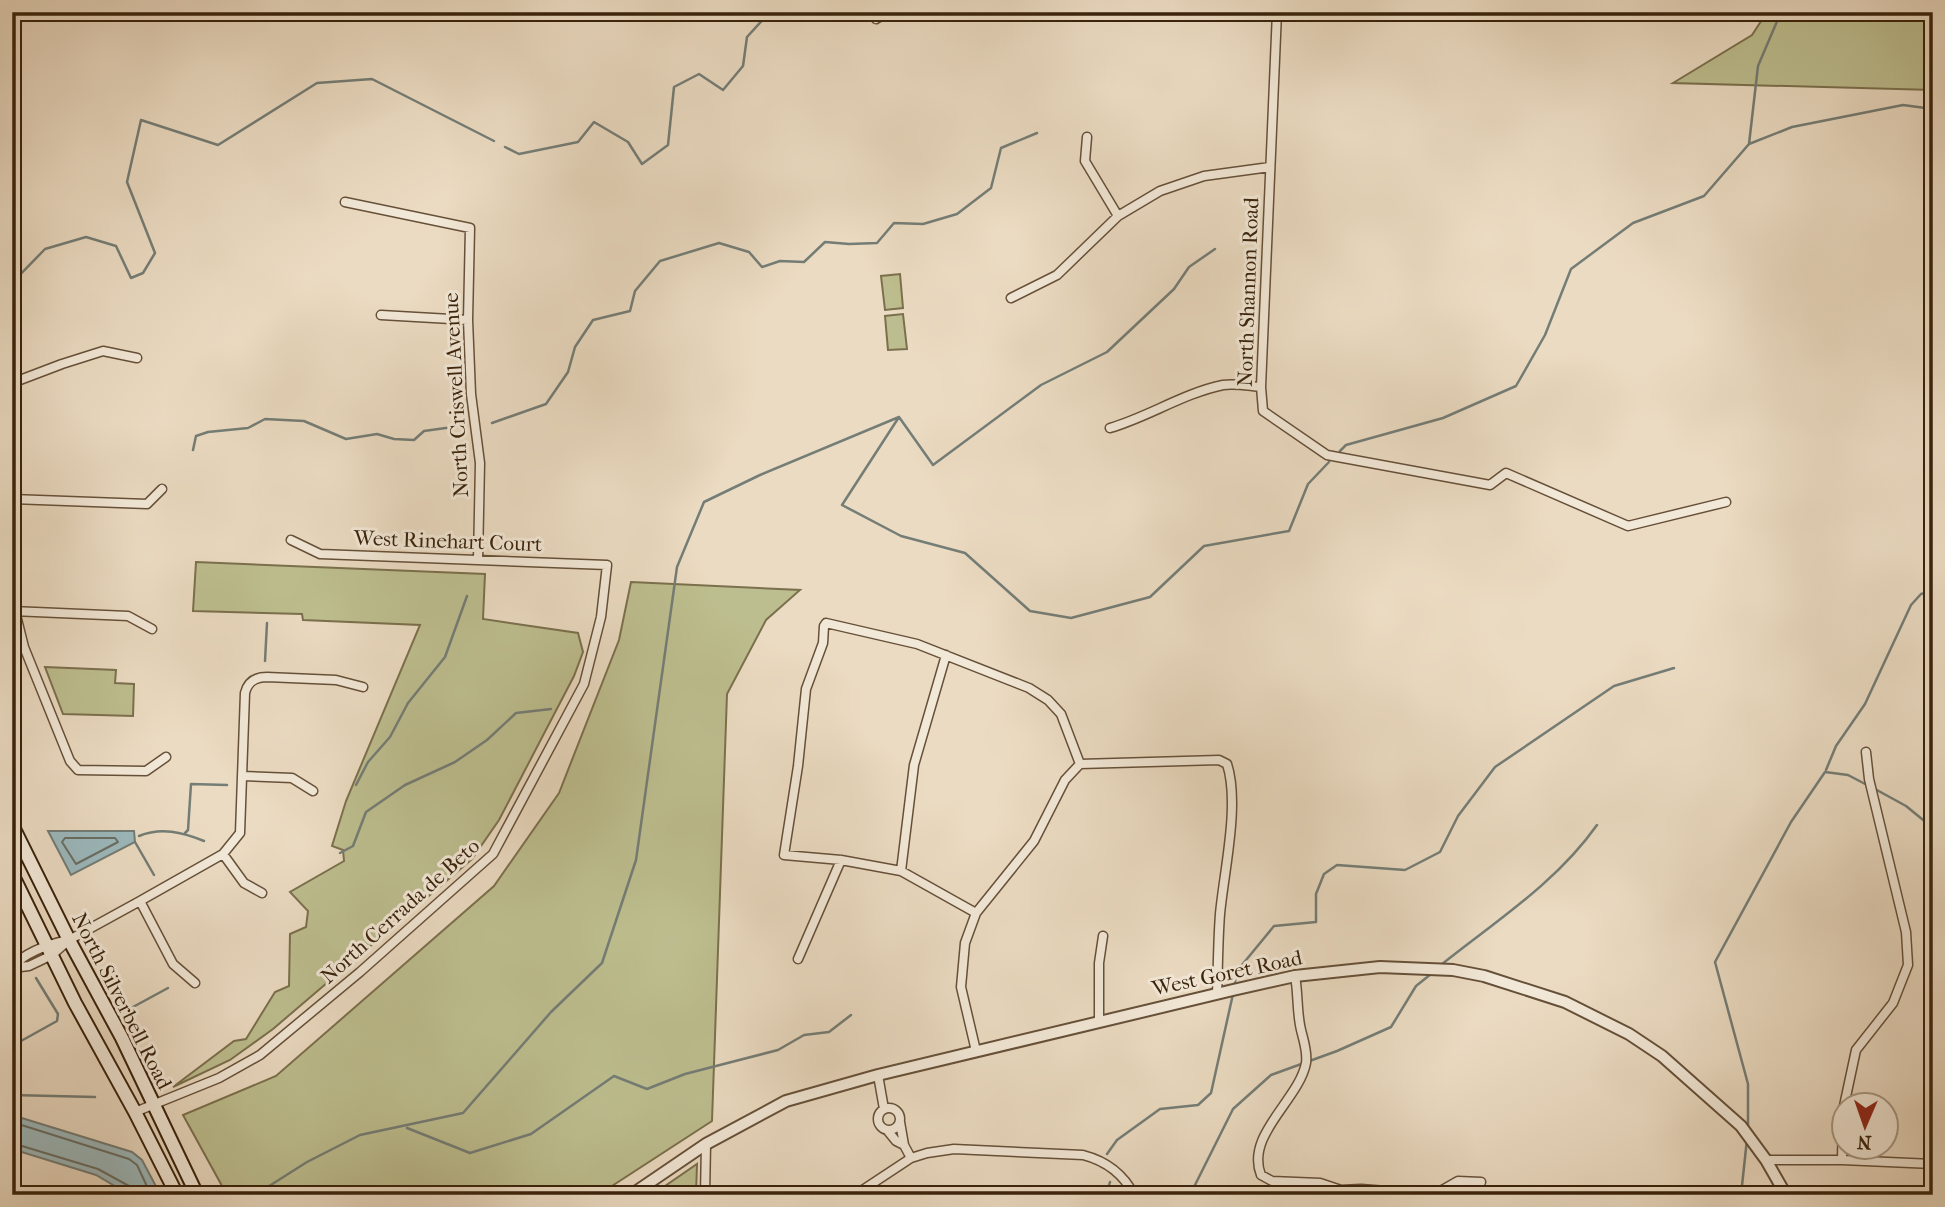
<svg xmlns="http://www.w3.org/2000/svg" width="1945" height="1207" font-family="'IM FELL French Canon',serif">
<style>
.green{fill:#bdbe8f;stroke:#7b704d;stroke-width:2}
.water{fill:#9cb9bd;stroke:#747d76;stroke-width:2}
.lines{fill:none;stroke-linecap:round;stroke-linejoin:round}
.shore{stroke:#6a6e64;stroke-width:2}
.stream{stroke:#747d76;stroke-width:2.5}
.minor-casing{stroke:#665039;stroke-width:11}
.tertiary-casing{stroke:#665039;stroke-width:14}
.secondary-casing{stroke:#39220b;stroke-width:16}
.minor{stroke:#f2e8d7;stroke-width:8}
.tertiary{stroke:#f2e8d7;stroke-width:10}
.secondary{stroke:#f2e8d7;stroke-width:12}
.labels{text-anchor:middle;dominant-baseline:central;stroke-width:6;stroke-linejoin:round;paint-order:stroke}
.street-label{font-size:21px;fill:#39220b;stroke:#f2e8d7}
</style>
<rect width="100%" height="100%" fill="#ebdbc2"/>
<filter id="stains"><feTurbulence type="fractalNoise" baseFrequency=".00286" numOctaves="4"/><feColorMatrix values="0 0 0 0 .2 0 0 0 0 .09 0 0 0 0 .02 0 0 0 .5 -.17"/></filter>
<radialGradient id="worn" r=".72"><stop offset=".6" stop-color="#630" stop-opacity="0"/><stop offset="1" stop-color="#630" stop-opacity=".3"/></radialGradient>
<path class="green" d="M1767 12H1933V90L1673 83 1752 35Z
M900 274 903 308 885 310 881 276Z
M903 314 907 349 888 350 885 316Z
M196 562 485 574 483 619 578 633 583 652 574 676 499 820 472 859 273 1029 230 1060 173 1087 234 1041 246 1039 275 992 289 986 290 934 306 927 308 911 290 892 344 861 343 850 332 846 346 801 420 625 303 620 302 614 193 611Z
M631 582 800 590 766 620 727 694 712 1121 598 1195H227L183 1115 276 1076 494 886 559 793 619 640Z
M45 667 116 670 115 683 134 684 133 716 63 714Z
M697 1164 696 1195H652Z"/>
<path class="water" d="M48 831H134L135 842 71 875Z
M12 1115 132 1152 142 1160 159 1192 152 1195H130L96 1175 12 1149Z"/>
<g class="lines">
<path class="shore" d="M65 838H115L118 842 76 864 62 842Z
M12 1122 129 1159 137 1165 151 1195
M12 1143 98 1169 129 1186 132 1195"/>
<path class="stream" d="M1749 144 1792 127 1903 105 1933 109
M505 147 519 154 578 142 594 122 628 142 642 164 668 145 674 87 699 74 723 90 743 66 747 37 769 13
M12 283 45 249 86 237 116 246 131 278 143 273 155 253 127 182 141 120 218 145 317 83 372 79 494 141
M899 417 933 465 1041 385 1107 352 1174 289 1189 267 1215 249
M492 423 546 404 568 372 575 347 593 320 630 311 635 291 660 261 719 243 749 252 762 267 780 261 804 262 825 242 849 244 877 243 894 223 923 224 957 214 991 188 1001 148 1037 133
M193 450 196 436 208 432 248 428 265 419 304 421 346 439 377 434 394 439 414 440 424 431 460 426
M1340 451 1346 445 1443 418 1516 386 1545 335 1571 269 1633 223 1704 196 1749 144 1758 66 1781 12
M265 661 267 623
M1826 770 1836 746 1865 704 1911 605 1921 594 1933 591
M356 785 368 762 390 737 408 703 445 657 467 596
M1875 789 1906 806 1933 828
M185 833 188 830 191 784 227 785
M139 836C161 827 182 832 204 841
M135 842 154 875
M340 853 353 846 366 812 405 785 455 762 487 740 516 713 551 709
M1441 965C1496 921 1556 883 1597 825
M1234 987 1237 971 1274 926 1316 922V894L1324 874 1337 865 1405 870 1440 852 1458 816 1495 767 1614 686 1674 668
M133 1007 168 988
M12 1046 57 1021 58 1014 36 978
M12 1095 95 1097
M407 1128 470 1153 531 1134 614 1076 647 1089 685 1074 778 1050 804 1035 829 1032 851 1015
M1748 1129V1084L1715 962 1791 822 1825 772 1848 775 1869 786
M1107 1154 1117 1140 1160 1109 1198 1105 1211 1093 1233 994
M209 1194 215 1195
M255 1195 307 1162 360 1135 463 1113 551 1012 602 963 636 860 677 567 704 502 760 475 899 417 842 505 901 536 965 553 1030 611 1071 618 1150 597 1204 546 1289 531 1308 484 1329 462
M1106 1195 1110 1182
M1190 1195 1233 1109 1271 1075 1337 1051 1391 1027 1416 986 1431 974
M1741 1195 1747 1139"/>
<g class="minor-casing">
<path id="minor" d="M1277 12 1261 387 1263 411 1327 455 1490 485 1506 473 1628 526 1726 502
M876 19 887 12
M1087 137 1085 161 1118 216
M345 202 470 228 468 320 471 394 480 463 478 560
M1011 298 1057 275 1118 216 1160 191 1204 176 1270 167
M381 315 468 320
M12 383 62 364 103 351 137 358
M1110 428C1148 417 1184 393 1223 385 1235 383 1249 386 1261 387
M12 499 147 504 162 489
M12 611 128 616 152 629
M15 611 24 647 70 761 78 770 146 771 166 757
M242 776 292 778 313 791
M223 854 244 883 262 893
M901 871 914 765 946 655
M140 901 223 854 240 833 245 693C248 681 256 677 267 677L336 680 363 687
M976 913 901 871 841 860 784 855 798 766 806 689 823 643 824 626 826 623 917 644 1029 688 1048 700 1061 714 1080 764
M798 959 841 860
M12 967C27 951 49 944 69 940
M12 968 29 966 52 955 69 940 140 901 173 964 195 983
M1295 976C1298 992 1297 1009 1300 1025 1302 1037 1308 1050 1306 1063 1299 1100 1245 1135 1261 1175L1272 1181 1320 1183 1341 1190 1361 1189 1424 1194 1437 1193 1458 1181 1481 1182
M1099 1022V963L1103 936
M976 1051 961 987 965 943 976 913 1034 841 1065 780 1080 764 1219 760 1227 764C1240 804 1224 871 1220 914 1218 940 1218 967 1217 994
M878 1075 884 1109
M1844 1106 1856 1050 1893 1003 1908 965 1906 932 1869 779 1866 752
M878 1119a11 11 0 1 1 22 0a11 11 0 1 1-22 0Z
M135 1112 219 1078 260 1055 360 972 493 854 584 684 601 617 607 565 320 554 291 540
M900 1122 904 1145 911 1158
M887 1130 896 1141 904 1145
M1766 1160H1842L1933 1164
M1842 1160 1843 1118
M705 1195 706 1144
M855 1195 911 1158 927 1153 954 1149 1083 1155C1106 1161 1123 1173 1134 1195"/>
</g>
<g class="tertiary-casing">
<path id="tertiary" d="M631 1195 706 1144 786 1101 878 1075 1233 990 1295 976 1380 967 1453 970 1484 976 1565 1002 1629 1034 1662 1056 1741 1126 1766 1160 1786 1195"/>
</g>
<g class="secondary-casing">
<path id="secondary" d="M12 825 69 940 122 1038 197 1195
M12 874 75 1003 135 1112 177 1195"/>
</g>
<use href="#minor" class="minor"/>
<use href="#tertiary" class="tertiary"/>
<use href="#secondary" class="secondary"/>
</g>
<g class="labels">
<g class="street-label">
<text transform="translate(1248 292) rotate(-88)">North Shannon Road</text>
<text transform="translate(456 395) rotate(-93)">North Criswell Avenue</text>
<text transform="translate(448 541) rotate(2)">West Rinehart Court</text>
<text transform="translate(400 911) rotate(-42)">North Cerrada de Beto</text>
<text transform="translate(1227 973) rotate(-12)">West Goret Road</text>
<text transform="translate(122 1001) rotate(63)">North Silverbell Road</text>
</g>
</g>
<rect width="1945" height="1207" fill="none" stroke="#ebdbc2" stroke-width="42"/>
<rect x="14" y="14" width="1917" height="1179" fill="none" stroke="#39220b" stroke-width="3.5"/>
<rect x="21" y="21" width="1903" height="1165" fill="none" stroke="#39220b" stroke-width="2"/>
<g transform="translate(1865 1126) rotate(182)"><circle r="33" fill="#f2e8d7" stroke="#a89985" stroke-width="2"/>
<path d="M0-5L12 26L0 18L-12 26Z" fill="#8f2418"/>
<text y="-10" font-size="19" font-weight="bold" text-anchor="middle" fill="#39220b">N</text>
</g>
<rect width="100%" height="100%" filter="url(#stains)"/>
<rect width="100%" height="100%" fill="url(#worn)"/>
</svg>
